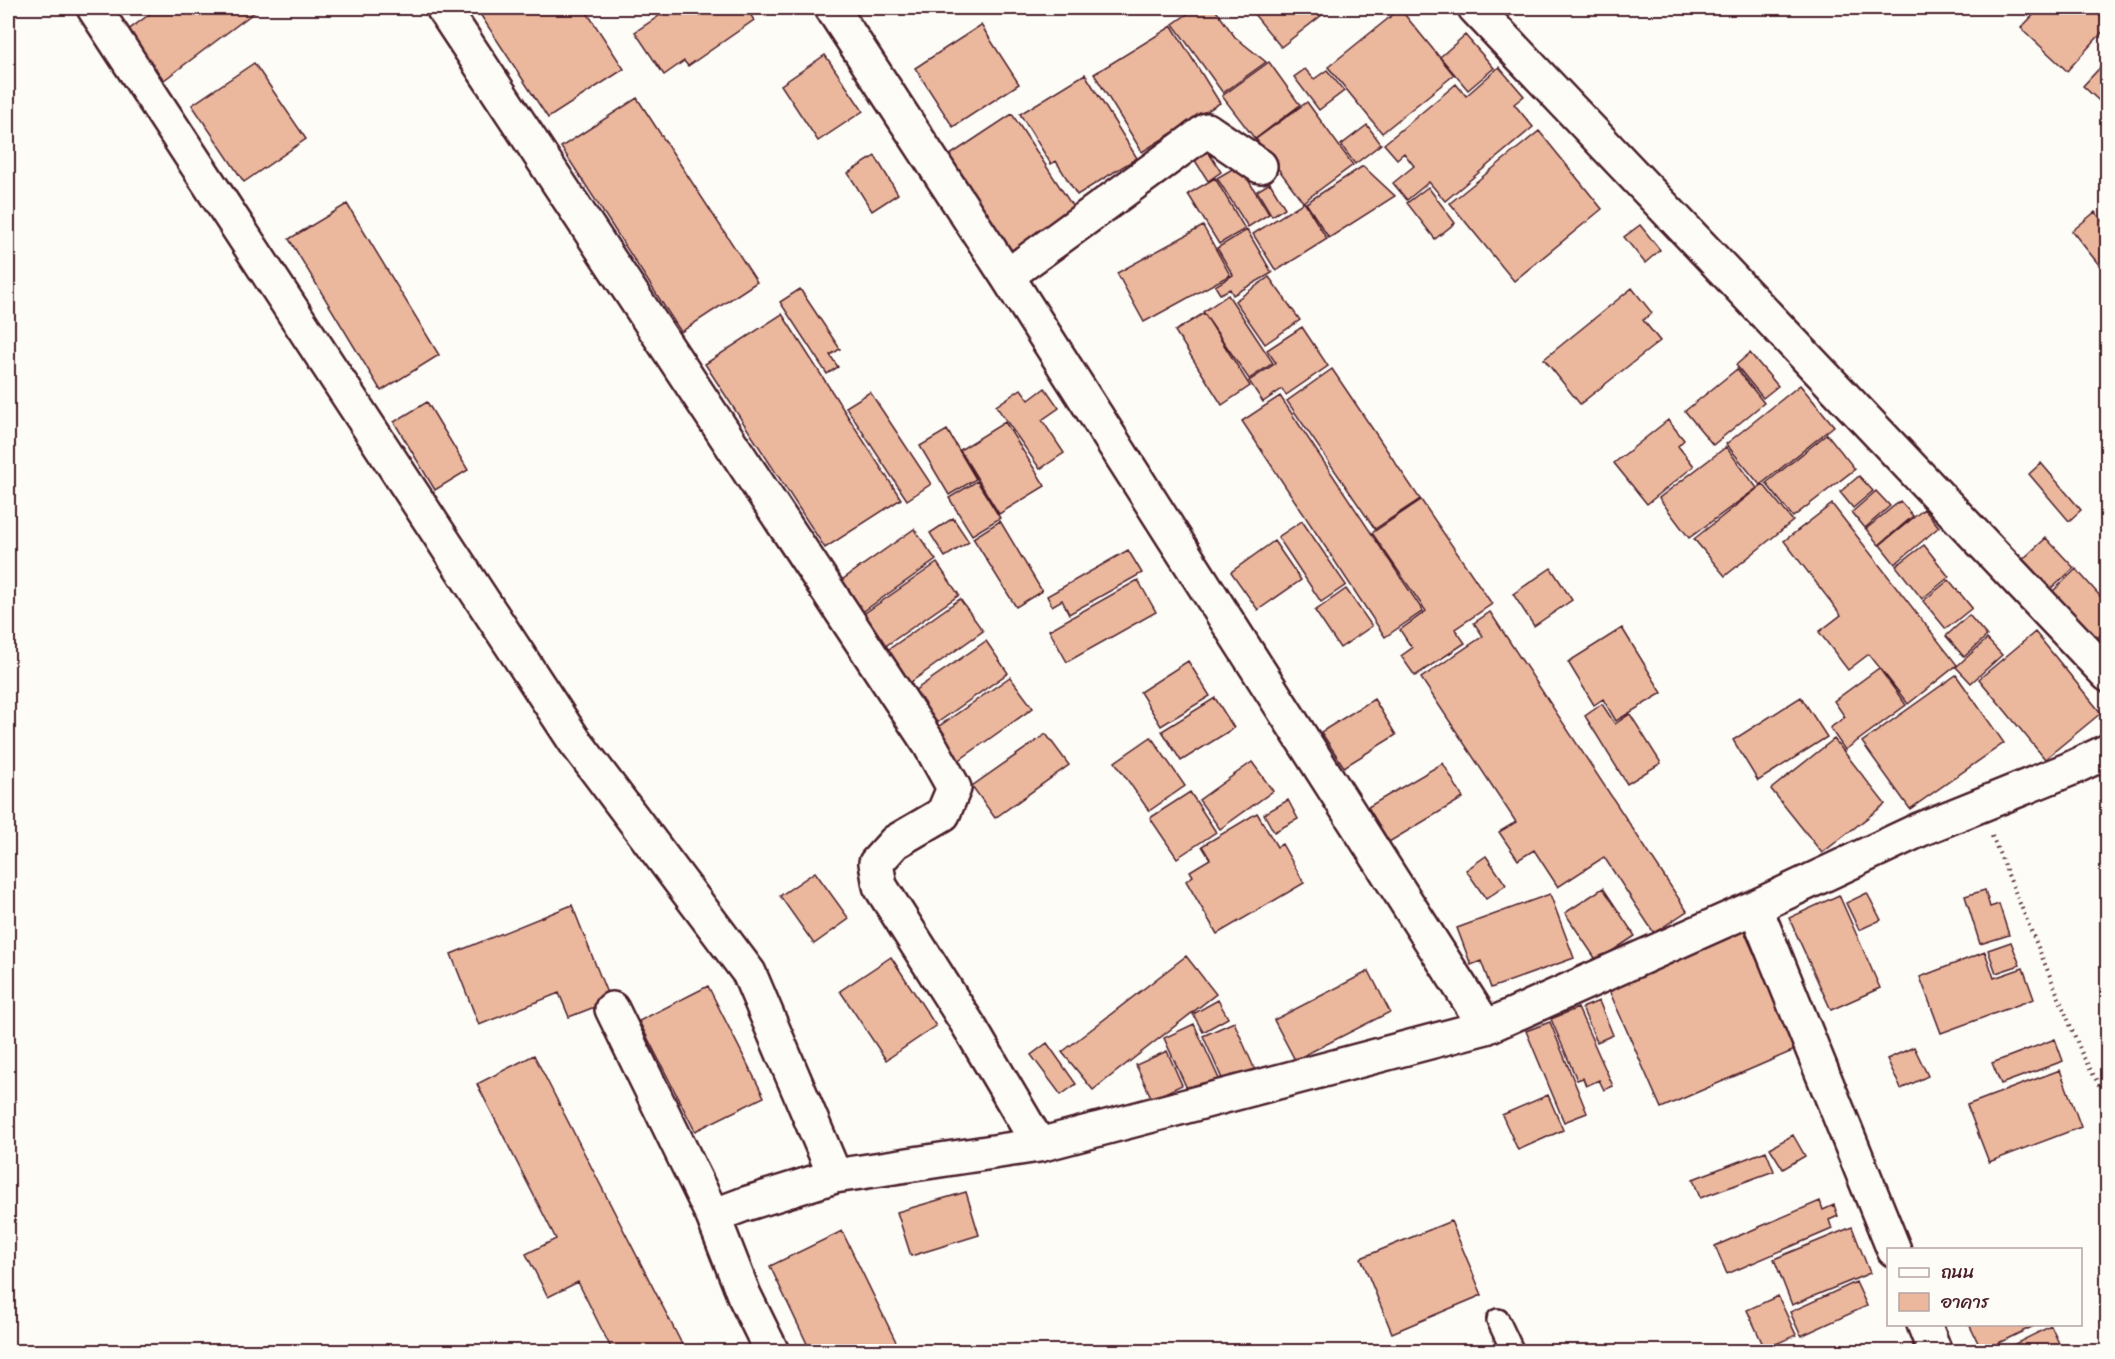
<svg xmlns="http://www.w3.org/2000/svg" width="2115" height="1359" font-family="Sriracha,'Playpen Sans Thai',sans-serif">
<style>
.building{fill:#ebb79d;stroke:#4a1f2b;stroke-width:1.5}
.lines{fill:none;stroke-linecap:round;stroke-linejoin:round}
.service-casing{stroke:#4a1f2b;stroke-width:26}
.minor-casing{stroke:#4a1f2b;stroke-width:38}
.path{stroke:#4a1f2b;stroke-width:4;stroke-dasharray:1.5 4.5;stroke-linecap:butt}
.service{stroke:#fdfcf7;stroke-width:21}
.minor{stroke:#fdfcf7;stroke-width:33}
</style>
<rect width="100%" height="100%" fill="#fdfcf7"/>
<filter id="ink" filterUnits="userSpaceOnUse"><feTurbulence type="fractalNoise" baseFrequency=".0167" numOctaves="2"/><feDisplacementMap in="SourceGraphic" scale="12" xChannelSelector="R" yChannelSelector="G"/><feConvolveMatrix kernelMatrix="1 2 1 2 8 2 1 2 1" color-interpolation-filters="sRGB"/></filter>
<g filter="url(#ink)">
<path class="building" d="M158 8H260L164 80 127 31Z
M476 8H584L624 69 548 118Z
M671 8H746L754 20 688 66 684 61 664 75 635 32Z
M1196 8H1214L1235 37 1266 62 1223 93 1173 24Z
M1249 8H1325L1327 11 1281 47Z
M2007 8H2018L2013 13Z
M2040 8H2091L2108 23V26L2067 71 2021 28Z
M1400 9 1454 75 1382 133 1328 67Z
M981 25 1019 84 953 127 915 68Z
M1172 26 1220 103 1142 152 1094 74Z
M1465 35 1494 68 1468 90 1440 57Z
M825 55 863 111 818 141 781 85Z
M2108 59V109L2083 86Z
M1269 62 1300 105 1255 139 1222 96Z
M254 63 306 139 244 182 192 105Z
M1499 67 1524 96 1514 104 1533 127 1445 201 1429 182 1407 200 1393 183 1414 166 1404 153 1397 159 1384 144 1456 84 1466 96Z
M1305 69 1314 79 1327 70 1344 91 1319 110 1294 77Z
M1085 74 1137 158 1077 195 1056 161 1051 164 1020 114Z
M637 98 757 282 681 332 561 147Z
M1307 102 1353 165 1303 202 1256 139Z
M1012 114 1075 210 1010 252 947 157Z
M1367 125 1381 144 1355 164 1341 145Z
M1539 131 1602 209 1514 281 1450 203Z
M1207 150 1221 172 1208 181 1194 159Z
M875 156 898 194 872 211 848 173Z
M1239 165 1269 214 1248 227 1217 178Z
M1363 166 1395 196 1329 238 1306 203Z
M1215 178 1245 229 1219 244 1188 194Z
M1270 183 1285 208 1272 216 1257 191Z
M1428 187 1455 223 1435 239 1407 203Z
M1304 202 1327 239 1276 271 1253 234Z
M347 204 439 355 381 391 289 239Z
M2095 212 2108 227V276L2072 231Z
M1640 225 1660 250 1645 263 1624 237Z
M1203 226 1230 275 1144 322 1117 273Z
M1247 230 1272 273 1233 295 1230 289 1220 294 1215 286 1233 275 1217 248Z
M1269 277 1300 320 1265 344 1235 301Z
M1632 288 1652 313 1643 320 1660 341 1580 404 1544 359Z
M800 289 840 349 830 355 838 367 827 374 780 302Z
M1228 295 1273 363 1249 379 1203 312Z
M1204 313 1250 386 1222 405 1175 331Z
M782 314 901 499 825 548 705 364Z
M1302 327 1328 366 1286 395 1282 389 1263 402 1249 381 1276 363 1267 350Z
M1750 353 1778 386 1763 398 1736 365Z
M1332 369 1420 499 1375 529 1287 401Z
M1737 369 1764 403 1713 445 1685 411Z
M1800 385 1834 426 1760 485 1726 444Z
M1045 388 1059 408 1042 420 1064 453 1040 469 996 406 1021 389 1029 400Z
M870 392 931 484 907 500 846 407Z
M1280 396 1423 611 1385 637 1242 421Z
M427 402 468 470 435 490 394 422Z
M1668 420 1684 440 1678 446 1694 466 1647 504 1614 463Z
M1005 422 1045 486 999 514 960 450Z
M947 430 976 479 949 495 920 446Z
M1827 434 1855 469 1793 517 1766 483Z
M1726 447 1757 488 1689 538 1659 498Z
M2041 463 2081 510 2069 521 2029 474Z
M1859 476 1873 491 1853 508 1840 492Z
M977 481 1000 518 972 535 949 498Z
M1763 484 1793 521 1725 576 1694 539Z
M1876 491 1890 506 1865 528 1852 512Z
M1421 500 1492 604 1455 629 1465 643 1415 676 1401 656 1412 648 1400 630 1426 611 1372 533Z
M1900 501 1913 516 1879 545 1866 529Z
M1832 504 1957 665 1908 704 1869 654 1848 670 1819 632 1841 615 1784 541Z
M1924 509 1939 527 1895 564 1880 545Z
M953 518 969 542 945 557 930 533Z
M1000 521 1042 591 1016 607 973 538Z
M1302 521 1346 585 1321 602 1278 537Z
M914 529 936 560 861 613 839 582Z
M2046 538 2074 568 2050 590 2022 560Z
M1274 541 1301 580 1258 610 1231 572Z
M1924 545 1949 577 1922 599 1896 566Z
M1128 550 1142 573 1069 614 1062 600 1052 606 1047 596Z
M937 563 959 595 884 647 862 615Z
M1551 568 1572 600 1534 626 1513 594Z
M2076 569 2108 605V628L2095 640 2052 592Z
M1138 580 1156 612 1067 662 1049 630Z
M1949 580 1972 608 1946 629 1923 601Z
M1346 589 1372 626 1340 648 1315 611Z
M960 599 983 631 908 684 885 652Z
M1490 612 1687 911 1654 933 1604 857 1558 887 1534 850 1518 860 1499 832 1516 822 1421 678 1483 636 1474 623Z
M1969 615 1987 636 1964 657 1946 636Z
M1622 628 1662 693 1616 721 1603 699 1594 705 1568 662Z
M2108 631V654L2096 642Z
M2035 632 2101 713 2045 759 1979 679Z
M1987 639 2002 655 1971 683 1956 667Z
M986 641 1008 673 934 725 911 693Z
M1188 661 1210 696 1161 726 1140 692Z
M1879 668 1906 705 1845 750 1830 728 1845 717 1834 701Z
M1956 675 2004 743 1910 809 1862 742Z
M1010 677 1033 708 958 761 935 729Z
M1801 697 1827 737 1758 781 1733 740Z
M1215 698 1234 728 1181 761 1162 731Z
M1374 699 1396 735 1344 767 1321 732Z
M1602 704 1615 724 1630 714 1661 763 1627 784 1585 716Z
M1046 734 1069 765 995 818 972 786Z
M1151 737 1185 786 1149 811 1115 762Z
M1834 739 1885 804 1822 853 1771 789Z
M1252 762 1273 791 1220 829 1199 800Z
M1443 763 1463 798 1389 842 1368 807Z
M1190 792 1216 832 1177 858 1150 818Z
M1288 800 1298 819 1274 832 1264 814Z
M1257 813 1277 847 1282 844 1304 883 1217 934 1186 881 1193 876 1190 871 1210 859 1202 846Z
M1486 856 1506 885 1486 899 1466 870Z
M815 872 849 919 814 944 780 896Z
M1603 888 1635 936 1597 961 1565 913Z
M1985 890 1990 907 1999 904 2009 935 1980 944 1965 896Z
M1867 893 1881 920 1859 930 1846 903Z
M1550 894 1574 958 1491 988 1481 961 1471 965 1457 928Z
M1839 895 1880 988 1831 1010 1789 918Z
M572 905 610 1001 569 1017 559 993 479 1025 451 954Z
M1739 920 1797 1049 1661 1108 1604 979Z
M2011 942 2020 965 1996 973 1988 950Z
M1985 952 1994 978 2023 968 2034 999 1941 1033 1920 977Z
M1186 956 1216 994 1093 1090 1062 1052Z
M891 957 936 1026 886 1060 840 991Z
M1369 971 1390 1012 1295 1060 1274 1020Z
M708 986 764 1097 695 1131 639 1021Z
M1218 1000 1228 1018 1203 1032 1193 1014Z
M1599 1001 1613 1035 1597 1042 1582 1008Z
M1578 1008 1613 1086 1604 1090 1599 1080 1586 1086 1583 1078 1577 1080 1551 1019Z
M1234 1022 1255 1070 1224 1083 1203 1036Z
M1550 1022 1587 1113 1564 1122 1526 1031Z
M1194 1024 1219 1079 1189 1093 1164 1038Z
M2055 1039 2063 1061 2001 1084 1992 1063Z
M1047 1043 1076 1084 1061 1095 1031 1055Z
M1914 1047 1928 1076 1901 1089 1887 1059Z
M1167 1051 1182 1085 1152 1099 1136 1065Z
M534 1055 686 1352H613L578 1282 548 1297 526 1254 556 1239 477 1084Z
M2060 1070 2081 1127 1989 1162 1967 1105Z
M1548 1095 1563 1130 1518 1150 1502 1115Z
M1793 1135 1805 1156 1783 1169 1770 1148Z
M1766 1151 1774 1171 1700 1198 1693 1179Z
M966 1192 979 1235 911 1256 897 1212Z
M1820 1201 1823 1210 1834 1205 1838 1216 1829 1220 1832 1229 1727 1274 1715 1246Z
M1451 1221 1482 1295 1392 1333 1361 1258Z
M1852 1227 1870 1273 1792 1305 1774 1259Z
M842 1231 901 1352H811L770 1266Z
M1856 1282 1867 1306 1801 1336 1790 1312Z
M1778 1296 1796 1335 1765 1349 1747 1310Z
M1969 1324H2038L1982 1351Z
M2051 1326 2063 1352H1999Z"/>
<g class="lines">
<g class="service-casing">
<path id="service" d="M1498 1320 1513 1352"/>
</g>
<g class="minor-casing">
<path id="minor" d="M94 8 574 740 749 973 835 1176
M443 8 930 745 954 788 943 814 895 842 876 863 880 886 969 1026 1039 1145
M832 8 1007 276 1486 1027
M1475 8 2108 675
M1007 276 1207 130 1260 166
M1755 907 1894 1250
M612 1009 713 1216 744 1295 772 1352
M713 1216 745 1204 835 1176 1039 1145 1486 1027 1755 907 1921 829 2070 769 2108 751
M1924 1324 1935 1352"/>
</g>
<path class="path" d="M1992 836 2083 1056 2108 1101"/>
<use href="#service" class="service"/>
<use href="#minor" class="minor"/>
</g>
</g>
<rect width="2115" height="1359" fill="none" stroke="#fdfcf7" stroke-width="30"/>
<rect x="15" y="15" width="2085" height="1329" fill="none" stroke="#4a1f2b" stroke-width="2" filter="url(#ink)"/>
<rect x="1887" y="1248" width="195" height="78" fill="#fdfcf7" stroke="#b5a4a5" stroke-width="1.5"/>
<rect x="1899" y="1268" width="30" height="9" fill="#fdfcf7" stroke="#b5a4a5" stroke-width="1.5"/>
<text x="1941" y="1278" font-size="18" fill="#4a1f2b">ถนน</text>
<rect x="1899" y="1293" width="30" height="18" fill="#ebb79d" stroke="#b5a4a5" stroke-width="1.5"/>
<text x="1941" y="1308" font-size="18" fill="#4a1f2b">อาคาร</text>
</svg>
